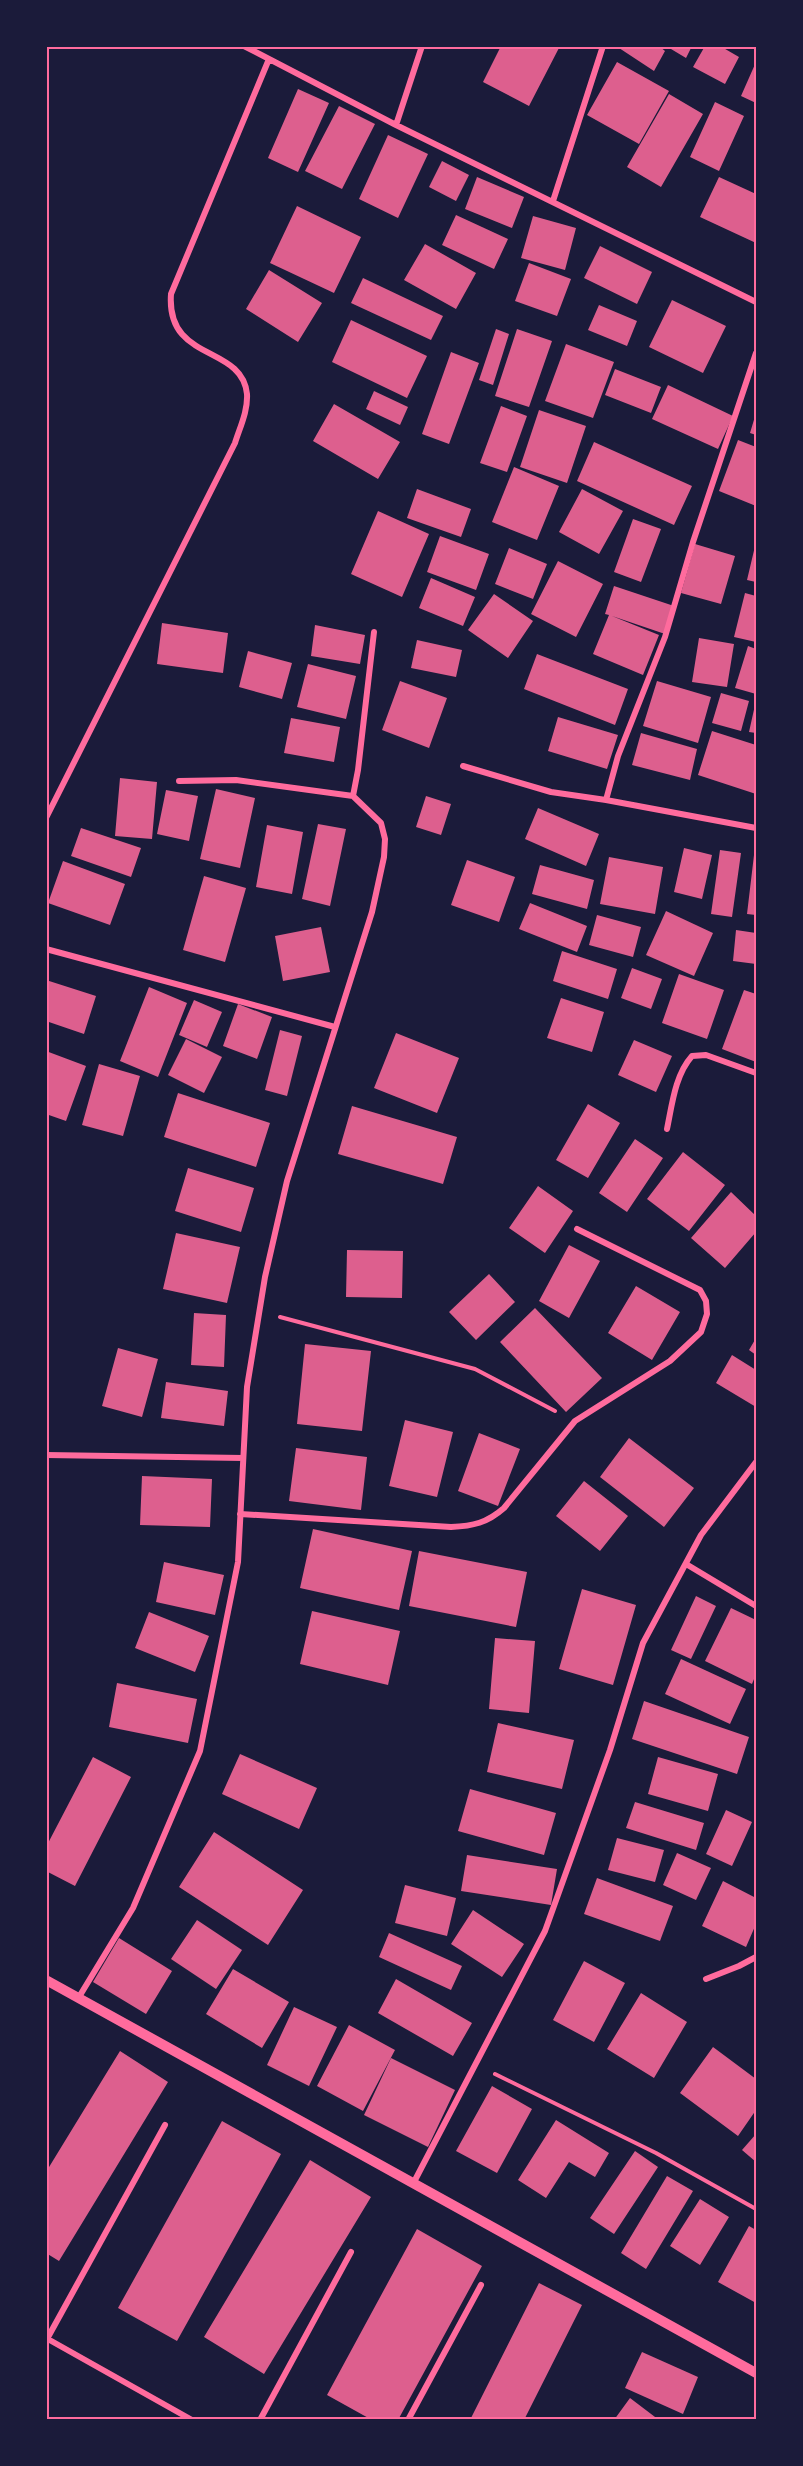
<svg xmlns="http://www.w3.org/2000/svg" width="803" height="2466" font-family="'Fira Sans Condensed',sans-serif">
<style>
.building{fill:#dd5f8e}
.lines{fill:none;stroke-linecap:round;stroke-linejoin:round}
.path{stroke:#ff6b9d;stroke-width:4}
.minor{stroke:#ff6b9d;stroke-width:6}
.tertiary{stroke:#ff6b9d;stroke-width:10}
.neatline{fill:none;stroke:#ff6b9d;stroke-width:2}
</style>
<rect width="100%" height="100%" fill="#1b1b3a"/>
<path class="building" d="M501 46H560L529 106 483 82Z
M616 46H659L665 51 654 71Z
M666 46H692L686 58Z
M705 46H720L739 57 725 84 693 67Z
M617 62 669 91 639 144 587 115Z
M756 62V103L741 96Z
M298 89 329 103 298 172 268 158Z
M669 94 703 114 661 187 627 167Z
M715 102 744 116 719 171 690 157Z
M339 106 375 124 342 189 305 171Z
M388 135 428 154 398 218 359 199Z
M442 161 469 175 456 201 429 187Z
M477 177 524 197 512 228 465 209Z
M719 177 756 194V243L700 217Z
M297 206 361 237 334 293 270 263Z
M456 215 508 239 494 269 442 245Z
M533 216 576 228 565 270 521 258Z
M425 244 476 273 456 309 404 280Z
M600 246 652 272 637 304 584 278Z
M529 263 571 279 557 316 515 301Z
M269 270 322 303 298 342 246 309Z
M363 278 443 316 431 340 351 303Z
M672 300 726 326 703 373 649 347Z
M599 305 637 321 627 346 588 330Z
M351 320 427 356 407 398 332 362Z
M496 329 509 334 493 385 479 380Z
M517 329 552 341 529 407 495 396Z
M566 344 614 362 593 418 545 401Z
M451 352 479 363 449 444 422 434Z
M615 369 661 387 651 413 605 395Z
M668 385 733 416 718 449 652 419Z
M374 391 408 407 400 425 366 409Z
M334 404 400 442 378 479 313 441Z
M501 406 527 416 507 472 480 463Z
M539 410 586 426 567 483 520 467Z
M756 413V435L750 433Z
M738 440 756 447V506L719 491Z
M594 442 692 486 674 525 577 481Z
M514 467 559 486 537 540 492 522Z
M417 489 471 509 461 537 407 518Z
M582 489 623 511 599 554 559 532Z
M378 511 429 534 402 597 351 574Z
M633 519 661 529 641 582 614 572Z
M440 536 489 554 476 590 427 572Z
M756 542V582L747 580Z
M695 544 735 556 721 604 681 593Z
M509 548 547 564 533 599 495 584Z
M558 561 603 584 576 637 531 614Z
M431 578 475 597 463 626 419 608Z
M614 586 674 606 665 634 612 616 659 635 643 675 593 654 609 615 605 614Z
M745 593 756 596V642L734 637Z
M494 594 533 621 508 658 468 630Z
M162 623 228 633 223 673 157 664Z
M315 625 365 635 360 664 311 656Z
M699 638 734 644 727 687 692 682Z
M417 640 462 650 456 677 411 668Z
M748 646 756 649V694L735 688Z
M248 651 292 663 282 699 239 687Z
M537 654 628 689 615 725 524 689Z
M308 664 356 676 346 719 297 707Z
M400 681 447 698 429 748 382 730Z
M657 681 711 697 698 743 643 726Z
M721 693 749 701 741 731 712 723Z
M755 705H756V733L749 732Z
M558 717 618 735 607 769 548 751Z
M291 718 340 727 334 762 284 753Z
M712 731 756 745V794L698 775Z
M641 733 697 749 690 780 632 765Z
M120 778 157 782 152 839 115 836Z
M216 789 255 798 240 868 200 859Z
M166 790 198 796 189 841 157 834Z
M426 796 451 804 441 835 416 827Z
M538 808 599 834 586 866 525 839Z
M318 824 346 829 330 906 302 899Z
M267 825 303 832 292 894 256 887Z
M81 828 141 848 131 877 71 856Z
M684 848 712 855 702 899 674 892Z
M720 850 741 853 732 917 711 914Z
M754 855H756V915L747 914Z
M609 857 663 867 655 914 600 904Z
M467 860 515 877 499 922 451 905Z
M63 861 125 884 110 925 48 903Z
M540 865 594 880 587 909 532 894Z
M204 876 246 888 225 962 183 950Z
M530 903 587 926 577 952 519 929Z
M666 911 713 933 694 976 646 955Z
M597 915 641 927 633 957 589 945Z
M321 927 330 972 283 981 275 936Z
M736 930 756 933V964L733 961Z
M562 951 617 969 608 999 553 981Z
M632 968 662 979 651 1009 621 998Z
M679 974 724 990 707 1039 662 1023Z
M46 980 96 996 84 1034 46 1021Z
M149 987 187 1003 158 1077 120 1061Z
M744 990 756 994V1062L722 1049Z
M561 998 604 1012 592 1052 547 1038Z
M194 1000 222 1012 207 1047 179 1035Z
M238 1004 272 1017 257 1059 223 1046Z
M280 1030 302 1036 287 1096 265 1090Z
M396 1033 459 1058 437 1113 374 1088Z
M186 1039 222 1057 204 1093 168 1075Z
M634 1040 672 1056 656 1092 618 1075Z
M46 1051 86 1066 66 1121 46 1114Z
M99 1064 140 1076 123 1136 82 1125Z
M178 1093 270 1123 256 1167 164 1137Z
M588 1104 620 1123 588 1178 556 1160Z
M352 1106 457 1137 443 1184 338 1154Z
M635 1139 663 1158 627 1212 599 1193Z
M683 1152 725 1185 689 1231 647 1199Z
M188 1168 254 1188 241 1232 175 1211Z
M538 1186 573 1211 545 1253 509 1228Z
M731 1192 756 1216V1232L725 1268 691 1238Z
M176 1233 240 1247 227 1303 163 1289Z
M569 1245 600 1261 569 1318 539 1301Z
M347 1250 403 1251 402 1298 346 1297Z
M489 1274 515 1302 476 1340 449 1312Z
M636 1286 680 1312 652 1360 608 1333Z
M535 1308 602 1378 566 1412 500 1342Z
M194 1313 226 1315 224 1367 191 1365Z
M756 1338V1355L749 1350Z
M305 1344 371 1351 362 1431 297 1424Z
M118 1348 158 1359 142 1417 102 1406Z
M732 1355 756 1370V1407L716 1383Z
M166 1382 228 1391 224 1426 161 1418Z
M405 1420 453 1432 437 1497 389 1486Z
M479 1433 520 1449 498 1506 458 1491Z
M629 1438 694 1488 664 1527 600 1477Z
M296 1448 367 1457 361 1510 289 1501Z
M142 1476 212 1479 210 1527 140 1525Z
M584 1481 628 1516 600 1551 556 1516Z
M313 1529 412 1551 399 1610 300 1588Z
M419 1551 527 1572 516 1627 409 1606Z
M164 1562 224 1575 215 1615 156 1602Z
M582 1589 636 1605 613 1685 559 1669Z
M696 1596 716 1606 691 1659 671 1650Z
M731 1608 756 1620V1674L752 1684 705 1661Z
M312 1611 400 1631 388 1685 300 1664Z
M149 1612 209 1636 195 1672 135 1648Z
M495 1638 535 1641 529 1713 489 1709Z
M681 1659 746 1689 730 1724 665 1694Z
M117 1683 197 1699 188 1743 109 1727Z
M644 1701 749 1737 737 1774 632 1739Z
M498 1723 574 1740 562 1789 487 1772Z
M240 1754 317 1788 299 1829 222 1794Z
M93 1757 131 1777 75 1886 46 1871V1847Z
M658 1757 718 1774 708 1811 648 1794Z
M470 1789 556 1813 544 1855 458 1831Z
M635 1802 704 1823 696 1850 626 1828Z
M726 1810 752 1822 732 1866 706 1854Z
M214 1832 303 1890 268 1945 179 1887Z
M617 1838 664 1850 655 1882 608 1870Z
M677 1853 711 1868 696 1900 663 1885Z
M467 1855 557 1869 551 1905 461 1891Z
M597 1878 673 1906 660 1941 584 1914Z
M723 1881 756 1898V1924L746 1947 702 1926Z
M405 1885 456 1898 447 1936 395 1923Z
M473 1910 524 1944 502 1977 451 1944Z
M197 1920 242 1950 216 1989 171 1959Z
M389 1933 462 1966 451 1990 379 1957Z
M119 1938 172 1971 146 2014 93 1982Z
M584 1961 625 1983 594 2042 553 2020Z
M233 1969 289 2002 262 2048 206 2014Z
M396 1979 472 2023 453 2056 378 2013Z
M641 1993 687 2022 654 2078 607 2049Z
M294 2007 337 2027 309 2086 267 2065Z
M349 2025 395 2050 363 2111 317 2086Z
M713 2047 756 2079V2110L738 2136 680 2093Z
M120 2051 168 2082 59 2261 46 2253V2172Z
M391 2058 455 2090 428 2147 364 2115Z
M492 2086 532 2109 497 2173 456 2151Z
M556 2120 609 2153 595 2177 569 2162 546 2198 518 2180Z
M222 2121 281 2154 177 2341 118 2308Z
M756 2134V2162L742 2150Z
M635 2151 658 2167 614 2234 590 2218Z
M310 2160 371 2197 264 2374 204 2337Z
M667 2176 693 2191 646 2269 621 2253Z
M700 2199 729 2217 700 2265 670 2246Z
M749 2226 756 2230V2303L718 2282Z
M417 2229 482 2266 398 2420H372L327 2395Z
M539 2283 582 2305 524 2420H470Z
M642 2352 698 2377 683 2414 625 2388Z
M630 2398 659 2420H614Z"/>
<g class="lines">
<path class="path" d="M280 1317 475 1369 555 1411
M495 2074 656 2153 756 2209"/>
<path class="minor" d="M244 46 396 125 756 302
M396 125 422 46
M553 201 603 46
M463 766 551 792 606 800 756 828
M179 781 236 780 353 796
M606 800 618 756 665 637 693 542 756 353
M46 818 235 443C240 427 248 411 247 394 242 344 166 363 171 294L269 59
M46 949 335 1027
M667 1129C672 1105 675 1075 692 1056L706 1055 756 1073
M46 1455 243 1458
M240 1514 451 1527C473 1526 487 1523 504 1508L575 1421 670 1361 701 1332 707 1314 706 1301 700 1290 577 1229
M686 1564 756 1606
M706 1979 739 1966 756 1957
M79 1997 133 1908 200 1751 238 1562 247 1387 265 1277 287 1181 372 912 384 857 385 839 381 823 353 796 358 770 374 632
M414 2182 545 1931 610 1750 643 1643 701 1535 756 1462
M46 2338 192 2420
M47 2339 165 2125
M260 2420 351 2252
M408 2420 481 2285"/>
<path class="tertiary" d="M46 1980 756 2373"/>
</g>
<rect width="803" height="2466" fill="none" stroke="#1b1b3a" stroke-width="96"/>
<rect x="48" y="48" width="707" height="2370" class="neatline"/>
</svg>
